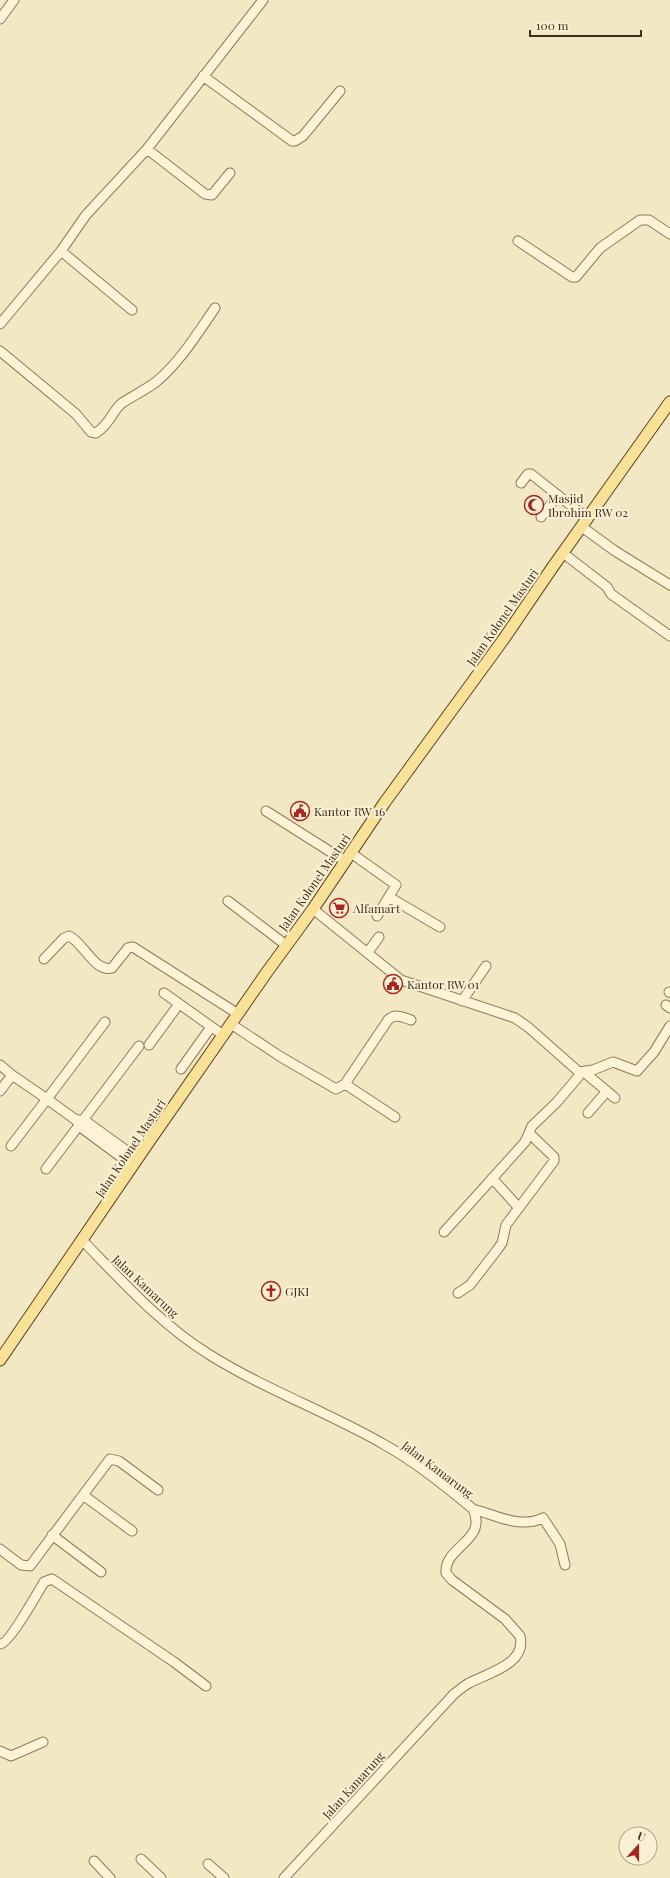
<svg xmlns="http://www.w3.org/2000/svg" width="670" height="1878" font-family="'Playfair Display',serif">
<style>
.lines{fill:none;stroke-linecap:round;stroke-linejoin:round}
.minor-casing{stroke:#917957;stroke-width:11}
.major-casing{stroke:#5e462c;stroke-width:13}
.minor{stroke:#fdf4d8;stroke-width:9}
.major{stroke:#fae198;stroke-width:11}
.labels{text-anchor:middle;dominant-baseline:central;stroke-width:4;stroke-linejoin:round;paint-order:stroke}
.poi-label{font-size:12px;fill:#3f2f1d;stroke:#faf1d4;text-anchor:start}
.street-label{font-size:12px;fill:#3f2f1d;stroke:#faf1d4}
</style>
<rect width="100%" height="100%" fill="#f3e8c4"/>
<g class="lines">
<g class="minor-casing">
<path id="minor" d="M0 19 14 0
M203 76 292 141H295L303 136 340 91
M147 149 205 194 212 195 230 173
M518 241 572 277H576L600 248 640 220H649L670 234
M61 251 132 310
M0 324 61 251 86 215 147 149 263 0
M0 351 76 414 91 432 96 433C111 423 112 411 122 403 133 396 145 390 156 382 180 362 197 334 215 308
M521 483 528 474H531L588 519
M541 517 558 495
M582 527 615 551 670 585
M563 553 607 587 611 594 670 636
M266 811 345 861
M351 853 396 885 377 916
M389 897 440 927
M228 901 286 945
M313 909 401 980 515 1018 528 1027 579 1072 593 1070 613 1062 637 1071 654 1052 670 1026
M368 952 379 937
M44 959 64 938 69 936C83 942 95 973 112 968L128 948 133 947 238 1014
M669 992H670
M164 993 223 1035
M462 1001 486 966
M666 1005 670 1008
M105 1022 47 1099 76 1120 79 1126 133 1166
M231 1024 281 1057 336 1089 345 1084 388 1020C395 1013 403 1017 411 1020
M149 1045 179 1004
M0 1065 12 1075
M181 1069 211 1027
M584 1072 615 1098
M345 1084 395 1117
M0 1091 12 1075 47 1099 11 1146
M588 1113 607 1091
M78 1120H84L138 1159
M46 1169 139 1046
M492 1178 519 1208
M444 1232 525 1142 532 1126 557 1102 579 1076V1072
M82 1240C122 1281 161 1325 210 1355 266 1390 328 1412 385 1445 417 1463 445 1486 473 1509 488 1541 444 1546 446 1573L452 1580 505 1619 520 1636C527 1664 488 1673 469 1683 464 1686 459 1690 454 1694L284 1878
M458 1293 470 1285 497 1250 502 1243 506 1225 554 1161V1157L529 1133
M83 1495 132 1531
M473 1509C496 1515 520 1529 543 1518L560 1544 565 1565
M52 1535 101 1572
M0 1549 21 1565 30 1566 110 1459 119 1461 158 1490
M0 1644C9 1644 38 1592 44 1582L52 1579 174 1662 206 1686
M0 1751 11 1756 43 1742
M141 1859 161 1878
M94 1861 110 1878
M208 1864 224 1878"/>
</g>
<g class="major-casing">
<path id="major" d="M0 1360 146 1146 267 972 313 909 385 802 503 640 552 568 670 402"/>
</g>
<use href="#minor" class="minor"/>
<use href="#major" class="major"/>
</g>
<defs>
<g id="mosque-ring" transform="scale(1)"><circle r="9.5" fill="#faf1d4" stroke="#a72620" stroke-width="1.5"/><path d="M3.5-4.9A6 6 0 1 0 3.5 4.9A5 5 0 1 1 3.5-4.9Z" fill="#a72620"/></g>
<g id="civic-ring" transform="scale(1)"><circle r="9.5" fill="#faf1d4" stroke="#a72620" stroke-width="1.5"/><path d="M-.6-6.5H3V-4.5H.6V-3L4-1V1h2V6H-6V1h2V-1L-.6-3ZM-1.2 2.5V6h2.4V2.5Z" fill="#a72620"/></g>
<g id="supermarket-ring" transform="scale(1)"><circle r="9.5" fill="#faf1d4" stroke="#a72620" stroke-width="1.5"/><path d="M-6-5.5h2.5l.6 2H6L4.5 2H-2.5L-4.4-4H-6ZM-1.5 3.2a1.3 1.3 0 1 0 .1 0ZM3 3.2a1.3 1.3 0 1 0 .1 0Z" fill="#a72620"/></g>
<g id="church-ring" transform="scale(1)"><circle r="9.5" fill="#faf1d4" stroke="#a72620" stroke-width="1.5"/><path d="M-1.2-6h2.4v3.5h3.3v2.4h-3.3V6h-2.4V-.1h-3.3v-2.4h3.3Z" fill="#a72620"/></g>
</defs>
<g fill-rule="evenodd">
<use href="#mosque-ring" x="534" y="505"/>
<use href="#civic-ring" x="300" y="811"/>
<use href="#supermarket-ring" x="339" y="908"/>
<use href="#civic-ring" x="393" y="984"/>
<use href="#church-ring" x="271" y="1291"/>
</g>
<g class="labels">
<g class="poi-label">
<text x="548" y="498">Masjid<tspan x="548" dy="14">Ibrohim RW 02</tspan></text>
<text x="314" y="811">Kantor RW 16</text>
<text x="353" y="908">Alfamart</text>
<text x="407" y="984">Kantor RW 01</text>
<text x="285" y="1291">GJKI</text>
</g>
<g class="street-label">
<text transform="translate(502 617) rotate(-55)">Jalan Kolonel Masturi</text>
<text transform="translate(314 882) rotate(-55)">Jalan Kolonel Masturi</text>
<text transform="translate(130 1148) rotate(-56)">Jalan Kolonel Masturi</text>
<text transform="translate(146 1286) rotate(43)">Jalan Kamarung</text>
<text transform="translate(438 1469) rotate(37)">Jalan Kamarung</text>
<text transform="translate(353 1785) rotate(-48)">Jalan Kamarung</text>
</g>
</g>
<g transform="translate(638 1846) rotate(21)"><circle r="19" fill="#faf1d4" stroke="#afa38b"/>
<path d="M0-3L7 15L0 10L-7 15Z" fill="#a72620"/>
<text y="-6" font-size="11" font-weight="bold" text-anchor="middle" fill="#3f2f1d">U</text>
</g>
<path d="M530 30v6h111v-6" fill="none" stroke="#3f2f1d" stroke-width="2"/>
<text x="536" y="30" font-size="12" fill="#3f2f1d" stroke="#faf1d4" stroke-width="3" paint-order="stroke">100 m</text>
</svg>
